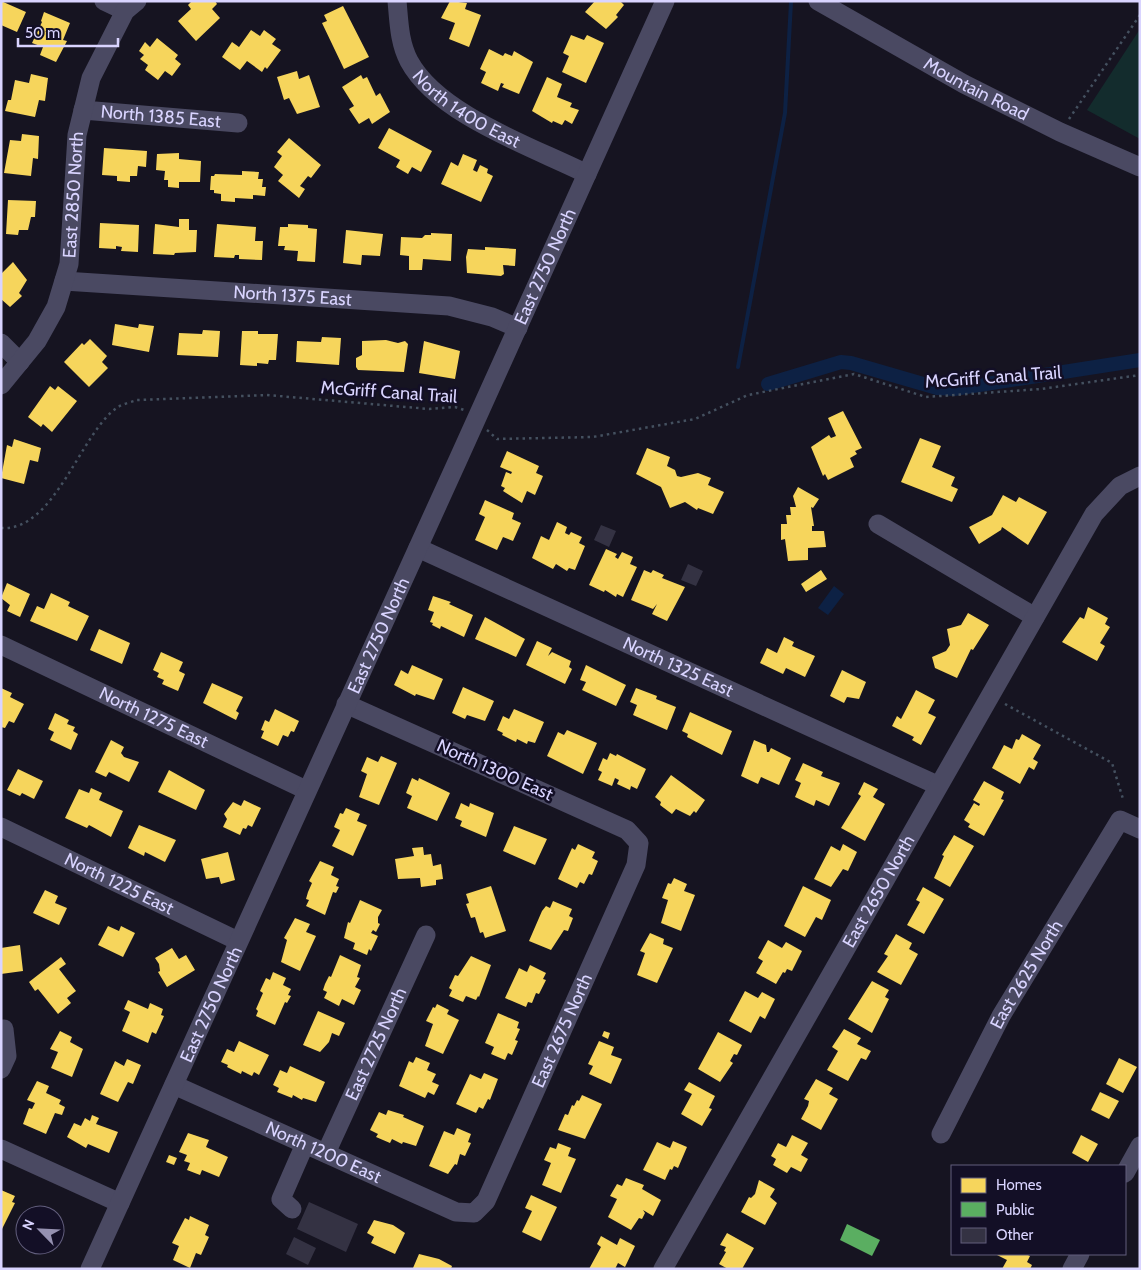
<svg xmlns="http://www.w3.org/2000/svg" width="1141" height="1270" font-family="Cabin,sans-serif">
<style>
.green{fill:#132c2d}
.water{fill:#0d2144}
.homes{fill:#f6d55c}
.public{fill:#5aae61}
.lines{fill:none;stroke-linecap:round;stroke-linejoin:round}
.stream{stroke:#0d2144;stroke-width:4}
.canal{stroke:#0d2144;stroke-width:14}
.building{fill:#343243}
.path{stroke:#44505f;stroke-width:2.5;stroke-dasharray:2.5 4;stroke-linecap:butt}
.minor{stroke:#4a4962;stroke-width:19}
.labels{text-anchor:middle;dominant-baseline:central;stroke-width:5;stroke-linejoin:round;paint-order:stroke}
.street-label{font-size:18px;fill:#d9d4ff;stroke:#130f26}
</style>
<rect width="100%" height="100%" fill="#161421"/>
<path class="green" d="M1140 29V139L1087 110Z"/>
<path class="water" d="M834 586 844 594 828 615 818 608Z"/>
<path class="homes" d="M1 1 26 12 17 32 1 25Z
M192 1H215L217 4 212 9 220 18 196 41 178 21 191 9 188 5Z
M450 1 467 3 465 9 481 15 469 47 449 39 455 23 441 18Z
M595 1H620L624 5 616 15 618 17 606 29 585 12Z
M343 6 369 57 344 69 322 23 327 21 324 15Z
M44 12 70 23 63 40 67 41 56 62 40 55 43 47 32 43 42 22 41 21Z
M251 30 260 36 264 30 276 39 272 44 281 50 267 69 265 67 262 72 247 61 240 70 222 57 232 42 239 47Z
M571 35 584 40 587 35 604 43 586 83 562 72 569 56 563 53Z
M157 38 178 55 175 59 181 64 172 76 165 71 158 80 145 70 148 65 140 59 144 55 139 51 145 42 150 47Z
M489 49 503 56 505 53 512 56 514 51 533 62 519 94 502 87 504 84 501 83 498 91 481 83 486 72 480 69Z
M297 71 299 79 309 75 320 107 297 114 289 98 284 100 277 77Z
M31 74 48 78 45 101 39 100 35 117 5 111 8 100H11L15 80 29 83Z
M361 75 363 79 367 77 376 96 380 93 390 112 372 124 369 118 359 124 349 109 354 106 342 87Z
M547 77 562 84 557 97 572 103 570 107 579 110 572 124 565 120 562 125 553 121 552 123 532 111Z
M389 128 432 151 421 172 412 167 408 174 396 167 400 160 378 148Z
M22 134 39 136 38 159 33 158 31 176 4 173 10 140 21 141Z
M289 138 321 165 311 178 308 176 300 186 305 189 299 198 278 181 283 175 274 167 282 156 277 152Z
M104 148 147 151 146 167 138 166 137 176H130V182L117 181V176L102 175Z
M179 153V159L201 161 200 182H179V188L168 187V180H164L165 171 156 170 157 154Z
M463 154 477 160 473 170 477 172 480 165 488 169 487 173 493 176 481 202 441 184 451 162 458 166Z
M242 171 259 172 258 179H263L262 187H266L265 196 253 195V199L235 198V202L221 201V194L214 193V190H210L211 176H214L215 174 242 175Z
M8 200 36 201 35 217H31L28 230H19L18 235 6 234Z
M179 219H189V230H197L196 252 175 253 174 255 153 254 155 224 179 227Z
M100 223 139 225 138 252 121 251 122 247 116 246V249L99 248Z
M217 224 256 227 255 241H263L262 260 239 259V255H235L234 258 214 257Z
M288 224 308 225V228L317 229 315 262 297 261 298 251 284 250 285 246H278L280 227H288Z
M346 230 383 234 380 256 362 255 361 265 343 263Z
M431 233 452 234 451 261 423 259 422 270H409V256L400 255 401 237 422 238 425 235H431Z
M485 247 516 249 515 266 503 265 504 274 501 276 467 273 466 257 468 249 485 250Z
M13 262 27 280 19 293 22 296 10 307 1 299V274Z
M115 324 138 328 139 324 154 326 149 352 112 345Z
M203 330 220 331 218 357 177 355 179 333 202 334Z
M242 331H258V334H278L276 360H269L268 364 257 363V366L240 365Z
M322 337 341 338 339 365 296 362 297 341 321 342Z
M90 339 107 356 102 362 108 368 89 387 64 362 82 343 84 345Z
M386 340 398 343 405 341 408 344 404 372 358 370 356 367V358L362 355V341Z
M424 341 460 351 455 379 419 373Z
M50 386 55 390 58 386 77 401 52 432 43 424 41 427 28 417Z
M843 411 862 448 855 451 857 454 850 458 854 467 828 480 825 474 823 476 811 447 829 435 831 438 836 436 828 418Z
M920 438 941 446 932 467 955 477 951 486 958 489 952 502 901 482Z
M14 439 41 448 38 462 30 460 24 484 1 478 7 445 12 447Z
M647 448 670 457 667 466 675 470 677 476 681 477 698 473 711 478 708 485 724 492 713 514 698 508 697 510 685 502 670 508 661 487 636 474Z
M507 451 539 466 536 473 543 476 535 495 527 491 522 503 503 491 505 488 501 486 506 472 511 474 512 472 500 467Z
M798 487 819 499 813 508 811 507 814 526H812V531H824L826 547 808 548V560L788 561 785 539 781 540V524H787L786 515H791L790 507H796L793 496Z
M1003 495 1016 502 1019 497 1047 512 1028 545 1002 527 1001 530 979 544 969 527 992 515Z
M485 500 514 513 512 519 521 523 513 541 503 537 497 550 475 540 485 517 479 514Z
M557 522 567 527 565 533 569 535 571 532 582 537 579 543 585 546 575 570 569 568 567 571 556 564 553 569 532 558 541 536 549 540Z
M606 549 617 554 615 557 618 559 622 552 633 557 630 564 637 567 623 597 617 594 616 597 605 590 604 592 589 585Z
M644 570 651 573 653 570 664 575 662 578 685 587 667 621 652 614 657 604 653 609 631 600Z
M821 570 827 579 806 592 801 584Z
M7 583 30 594 20 617 7 611 10 605 1 598Z
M51 593 70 602 68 606 89 616 77 641 30 621 37 606 44 609Z
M433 596 451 602 449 604 473 615 464 637 441 626 440 629 432 625 433 623 430 622 434 612 428 610Z
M1088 607 1108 618 1105 624 1110 627 1100 643 1105 646 1097 661 1062 642 1080 617 1084 619Z
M968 613 989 625 973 650 971 649 957 678 935 668 932 657 946 651 950 645 947 629 961 625Z
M485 617 525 639 516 657 475 639Z
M99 629 130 643 122 664 90 650Z
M784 637 794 642 792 646 815 656 805 677 786 668 783 674 760 663 767 648 777 653Z
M537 641 552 648 548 656 552 652 571 661 569 667 572 669 565 684 526 665Z
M161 652 183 662 179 671 185 674 178 691 162 684 164 680 157 677 159 673 153 670Z
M412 665 443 679 434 700 416 694 415 696 394 685 401 670 408 674Z
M586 665 626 685 616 706 582 690 586 682 580 680Z
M842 670 866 682 859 699 847 697 844 703 830 696Z
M212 683 243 697 236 711 239 713 236 720 203 703Z
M463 687 494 701 485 721 467 715 465 719 452 713Z
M1 688 12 693 10 697 24 704 14 723 9 721 5 728 1 727Z
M636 688 657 696 656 699 676 707 667 730 633 715 637 705 630 702Z
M916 690 935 700 928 713 936 717 921 745 912 740 914 737 892 726 897 716 901 719Z
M275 709 299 721 294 732 291 731 288 737 283 735 278 746 261 738 264 731 261 730 265 720 269 722Z
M514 709 544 722 535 743 528 741 527 744 517 739 516 742 502 735 503 733 497 730 503 716 509 719Z
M690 712 732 731 722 755 687 737 688 734 682 731Z
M55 713 69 720 67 724 75 727 73 731 78 734 71 750 50 740 54 732 48 729Z
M567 730 597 743 583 774 547 756 558 732 564 735Z
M1022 734 1041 745 1033 759 1038 762 1034 770 1029 767 1020 784 992 768 1004 745 1012 749 1016 739 1019 740Z
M111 740 124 747 121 753 124 757 139 762 129 782 109 772 106 777 95 772Z
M754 740 766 745 767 752H769L771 748 791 758 779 785 761 777 758 784 741 776Z
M610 753 616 756 617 754 646 769 637 789 631 786 630 790 617 784 619 780 615 778 612 786 598 780 602 772 598 770 603 758 607 760Z
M381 756 397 763 379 805 359 797 367 774 361 771 367 757 378 762Z
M803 763 823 772 821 776 840 783 829 806 816 800 814 806 795 797 801 783 795 780Z
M18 769 43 781 34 799 22 793 20 796 7 790Z
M169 770 205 790 196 810 158 792Z
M671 775 705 800 696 813 694 811 690 816 676 809 672 814 660 805 661 802 655 797Z
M412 778 418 781 419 778 450 793 437 821 407 808 412 796 406 793Z
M984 781 1004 792 1001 799 1004 800 984 836 968 827 970 824 964 820 974 803 979 806 980 804 973 800Z
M864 782 878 789 873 797 885 804 865 841 841 828 861 796 858 794Z
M91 788 102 793 99 800 123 811 111 837 89 825 87 828 65 818 79 789 89 793Z
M244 800 261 808 252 827 248 825 246 829 243 828 240 835 223 827 227 819 224 814 233 802 241 806Z
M461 803 469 807 470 803 494 813 486 837 460 826 462 821 455 818Z
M346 808 360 814 357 821 367 825 353 856 332 846 340 830 334 827 340 813 343 814Z
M139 825 176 840 165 862 145 852 144 856 128 848Z
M514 826 547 839 535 865 503 851Z
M954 835 974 846 950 887 934 878 944 856 942 855Z
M578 844 595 852 592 858 598 861 592 875 589 874 584 884 580 882 577 888 558 879 572 848 575 850Z
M843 844 857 852 848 871 843 869 831 887 814 879 831 846 840 851Z
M423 847 424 855 431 854 433 866 441 864 443 879 436 880V885L421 887 420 878 398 879 395 859 414 856 412 848Z
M228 852 235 880 221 884 219 877 206 879 201 859Z
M320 861 334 867 331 875 339 879 336 886 339 887 336 893 333 892 325 915 306 906 309 900 306 899 308 892 312 883 309 881Z
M674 878 687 884 684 891 695 895 681 931 661 923 668 900 662 898 668 883 671 884Z
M491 886 506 931 485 938 483 932 480 933 475 917 471 918 466 904 469 903 466 894Z
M803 886 831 900 822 920 816 917 805 937 784 926Z
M923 887 944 899 924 934 907 925 920 902 916 900Z
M45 890 58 896 55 903 67 908 59 925 33 913Z
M360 900 382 910 378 917V923L380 924 376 932 373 930 371 933 378 936 371 951 369 949 367 955 353 949 355 943 344 938 348 922 350 923Z
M553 901 572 909 569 916 573 918 568 931 564 930 551 950 529 941 542 911 546 906 550 908Z
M295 918 310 924 306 932 316 936 300 971 281 962 287 940 284 938Z
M108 926 119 931 121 926 135 933 123 957 98 945Z
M650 933 664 939 663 944 673 948 657 983 637 975 645 953 640 951Z
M896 934 912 943 909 949 918 954 901 985 877 972 888 956 884 954Z
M768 940 782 948 786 942 802 951 792 971 787 969 785 973 783 972 776 984 756 973 763 961 758 958Z
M20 945 23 971 1 974V948Z
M172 948 179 959 186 955 195 970 167 987 158 972 160 971 159 964 155 958Z
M340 955 361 965 357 977 360 978 355 987 361 990 354 1005 342 999 339 1006 324 998 327 992 323 990 325 984 329 976 331 977Z
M471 956 491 965 479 997 478 996 476 1000 466 996 463 1002 449 996 452 990 449 988 455 975 458 976Z
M61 957 66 964 59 969 76 991 67 998 71 1003 58 1014 38 989 35 991 29 982Z
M530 965 546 973 543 979 546 980 539 994 536 993 532 1003 528 1002 526 1007 505 998 519 968 527 972Z
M273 972 286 978 283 985 291 989 288 995 291 996 287 1003 285 1002 275 1025 256 1016 258 1011 256 1009 263 993 260 991 266 978 270 980Z
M872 981 889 990 885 997 889 999 872 1033 848 1019Z
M745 991 758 998 762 992 775 999 765 1019 760 1016 751 1033 729 1021Z
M128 1000 148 1009 150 1003 163 1009 161 1015 164 1016 156 1034 152 1032 148 1043 122 1031 130 1012 124 1009Z
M437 1004 449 1010 447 1014 459 1020 443 1054 425 1046 433 1024 426 1021 433 1007 435 1008Z
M318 1011 345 1023 339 1036 332 1033 329 1042 320 1052 303 1045Z
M498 1013 519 1022 517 1028 520 1029 515 1040 518 1041 512 1055 508 1053 505 1060 491 1054 494 1047 485 1043Z
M844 1029 861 1038 857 1044 871 1051 866 1060 861 1058 848 1081 827 1070 838 1051 832 1047Z
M60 1031 72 1037 70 1042 83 1049 72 1077 51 1068 58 1052 50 1049Z
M604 1031 610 1033 608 1039 602 1036Z
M718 1032 742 1045 737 1055 734 1054 730 1061 733 1063 720 1082 698 1069Z
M239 1041 269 1055 259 1075 254 1072 252 1076 242 1071 241 1074 227 1067 228 1065 221 1062 227 1049 234 1052Z
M599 1041 614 1047 611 1055 622 1059 611 1084 589 1074 593 1066 588 1064Z
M416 1057 430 1063 427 1070 436 1074 432 1082 439 1085 434 1095 428 1092 425 1098 399 1086 409 1061 413 1063Z
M1119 1058 1137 1067 1123 1093 1106 1084Z
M127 1059 141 1065 133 1084 128 1082 118 1102 100 1094 115 1061 124 1066Z
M290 1066 325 1082 316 1102 303 1098 302 1100 293 1095 292 1098 277 1092 279 1088 273 1085 280 1070 287 1073Z
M484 1073 498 1079 490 1100 488 1099 483 1109 479 1107 476 1113 456 1104 470 1074 481 1079Z
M816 1079 833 1088 829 1094 838 1099 821 1130 801 1119 808 1106 809 1101 804 1099Z
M37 1081 49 1086 46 1093 61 1100 59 1104 65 1107 62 1115 55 1113 46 1134 23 1124 29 1108 32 1109 35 1103 27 1100Z
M689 1082 715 1096 709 1108 712 1109 702 1126 681 1114 692 1094 684 1090Z
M1100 1092 1119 1101 1109 1119 1091 1110Z
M582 1095 602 1104 585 1139 558 1130 565 1114 568 1115 572 1105 574 1106 577 1100 579 1101Z
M388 1110 404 1115 403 1117 424 1126 416 1146 403 1142 402 1144 392 1139 390 1143 376 1137 378 1134 370 1130 379 1112 386 1115Z
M92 1115 99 1118 96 1124 118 1132 109 1153 88 1144 86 1148 67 1137 74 1123 81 1126 85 1118 90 1121Z
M457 1128 471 1134 468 1142 471 1143 465 1156 460 1154 457 1165 455 1164 448 1174 429 1166 444 1131 454 1135Z
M188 1133 209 1140 206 1147 228 1157 219 1177 202 1170 200 1175 187 1170 190 1163 184 1161 187 1155 179 1152Z
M792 1135 808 1143 801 1155 808 1159 801 1172 791 1167 787 1173 773 1165 776 1159 771 1156 778 1143 786 1147Z
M1081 1135 1098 1144 1088 1162 1072 1153Z
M673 1141 687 1147 678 1168 674 1166 672 1170 670 1169 665 1180 643 1170 657 1142 670 1148Z
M558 1143 571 1148 568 1156 576 1159 561 1193 542 1185 551 1163 544 1160 550 1147 556 1149Z
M169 1155 177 1158 174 1165 166 1162Z
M626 1178 644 1185 642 1189 661 1200 653 1216 643 1210 645 1213 642 1219 639 1218 631 1230 608 1217 617 1199 610 1196 617 1184 622 1186Z
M759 1180 775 1189 770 1197 777 1203 765 1225 741 1212 749 1197 751 1198 755 1194Z
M1 1190 15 1196 12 1202 15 1203 1 1231Z
M531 1195 557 1207 541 1241 522 1232 532 1211 525 1208Z
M190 1216 209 1225 205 1235 209 1237 201 1255 196 1253 190 1268 173 1260 179 1246 172 1243 185 1218 189 1220Z
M374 1220 393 1225 405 1233 395 1254 371 1243 374 1237 367 1233Z
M727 1233 754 1248 742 1269H728L719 1264 726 1252 724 1251 726 1247 720 1245Z
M601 1236 617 1245 620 1238 635 1246 625 1267 618 1263 615 1269H589L601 1247 597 1244Z
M419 1254 439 1259 452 1266 451 1269H415L413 1268Z
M995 1254H1026L1030 1256 1027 1262 1032 1265 1030 1269H1002L1007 1260Z"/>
<path class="public" d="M847 1224 880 1240 872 1256 840 1240Z"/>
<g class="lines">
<path class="stream" d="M738 367 785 113 791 2"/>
<path class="canal" d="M768 384 841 362 851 363 937 388 954 389 1140 360"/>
</g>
<path class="building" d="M601 525 616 531 609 547 594 540Z
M688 564 703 571 696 586 681 580Z
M309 1202 358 1224 346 1252 297 1229Z
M294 1237 316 1248 308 1265 286 1254Z"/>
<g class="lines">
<path class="path" d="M1069 119 1140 15
M487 430 497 439 593 437 695 419 748 395 854 374 926 397 1041 389 1140 375
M1 528C55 532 81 431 118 407 123 404 131 402 137 400L267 395 429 409 455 407 464 410
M1005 704 1112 763 1123 799"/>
<g class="minor">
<path d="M104 1 125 11"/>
<path id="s1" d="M397 1C399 21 399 42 409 61 438 115 533 147 587 174"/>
<path id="s2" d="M818 1 964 84 1060 132 1140 167"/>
<path id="s3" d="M83 110 238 123"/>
<path id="s4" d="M64 281 449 306 492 317 518 328"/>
<path d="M1 343 20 362"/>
<path id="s5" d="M1 385 37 341 56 307 69 264 77 135 91 78 125 11 137 1"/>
<path d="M878 524 1035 617"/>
<path id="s6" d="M418 548 937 785"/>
<path id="s7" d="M1 645 306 790"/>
<path id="s8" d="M1 827 238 941"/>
<path d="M1 1069 7 1056 4 1029"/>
<path id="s9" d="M174 1085 456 1212 474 1213 486 1201 636 865 639 843 627 830 346 704"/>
<path id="s10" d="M941 1134 1001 1016 1120 820 1140 829"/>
<path d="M1 1149 120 1203"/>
<path id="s11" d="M326 1153 426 935"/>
<path d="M1125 1173 1140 1146"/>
<path d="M292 1209 281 1199 305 1144"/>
<path id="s12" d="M90 1269C284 847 474 424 665 1"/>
<path id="s13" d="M663 1269 1094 514 1120 486 1140 476"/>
<path d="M1072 1269 1080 1254"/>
</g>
</g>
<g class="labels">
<g class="street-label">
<text stroke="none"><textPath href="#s2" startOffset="181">Mountain Road</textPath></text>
<text stroke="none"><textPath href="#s1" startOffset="138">North 1400 East</textPath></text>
<text stroke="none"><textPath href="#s3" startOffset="78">North 1385 East</textPath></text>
<text stroke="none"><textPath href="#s5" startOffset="210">East 2850 North</textPath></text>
<text stroke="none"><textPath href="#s12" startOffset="1101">East 2750 North</textPath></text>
<text stroke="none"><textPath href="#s4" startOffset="229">North 1375 East</textPath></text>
<text transform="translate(993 377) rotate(-4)">McGriff Canal Trail</text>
<text transform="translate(389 392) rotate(4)">McGriff Canal Trail</text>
<text stroke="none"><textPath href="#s12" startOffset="696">East 2750 North</textPath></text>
<text stroke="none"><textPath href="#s6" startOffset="286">North 1325 East</textPath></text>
<text stroke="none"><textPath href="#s7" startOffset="169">North 1275 East</textPath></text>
<text transform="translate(495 770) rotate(24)">North 1300 East</text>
<text stroke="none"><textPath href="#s8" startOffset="131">North 1225 East</textPath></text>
<text stroke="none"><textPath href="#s13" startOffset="435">East 2650 North</textPath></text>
<text stroke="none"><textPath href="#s10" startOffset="181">East 2625 North</textPath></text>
<text stroke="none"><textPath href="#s12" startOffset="291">East 2750 North</textPath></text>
<text stroke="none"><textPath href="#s9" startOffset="531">East 2675 North</textPath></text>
<text stroke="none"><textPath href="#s11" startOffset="120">East 2725 North</textPath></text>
<text stroke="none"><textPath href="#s9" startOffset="164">North 1200 East</textPath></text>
</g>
</g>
<rect width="1141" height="1270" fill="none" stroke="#d9d4ff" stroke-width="5"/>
<rect x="951" y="1165" width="175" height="90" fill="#130f26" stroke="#625e7d"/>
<rect x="961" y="1178" width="25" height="15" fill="#f6d55c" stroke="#625e7d"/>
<text x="996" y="1190" font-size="15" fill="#d9d4ff">Homes</text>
<rect x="961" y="1202" width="25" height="15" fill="#5aae61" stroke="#625e7d"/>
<text x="996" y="1215" font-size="15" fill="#d9d4ff">Public</text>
<rect x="961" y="1228" width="25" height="15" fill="#343243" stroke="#625e7d"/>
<text x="996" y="1240" font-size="15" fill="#d9d4ff">Other</text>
<g transform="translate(40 1230) rotate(294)"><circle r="24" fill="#130f26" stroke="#625e7d"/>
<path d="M0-4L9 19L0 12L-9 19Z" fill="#9591b1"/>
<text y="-8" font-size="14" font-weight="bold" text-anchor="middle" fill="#d9d4ff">N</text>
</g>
<path d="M18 38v8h100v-8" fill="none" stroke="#d9d4ff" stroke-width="2.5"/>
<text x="25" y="38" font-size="15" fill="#d9d4ff" stroke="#130f26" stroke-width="4" paint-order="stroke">50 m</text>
</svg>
